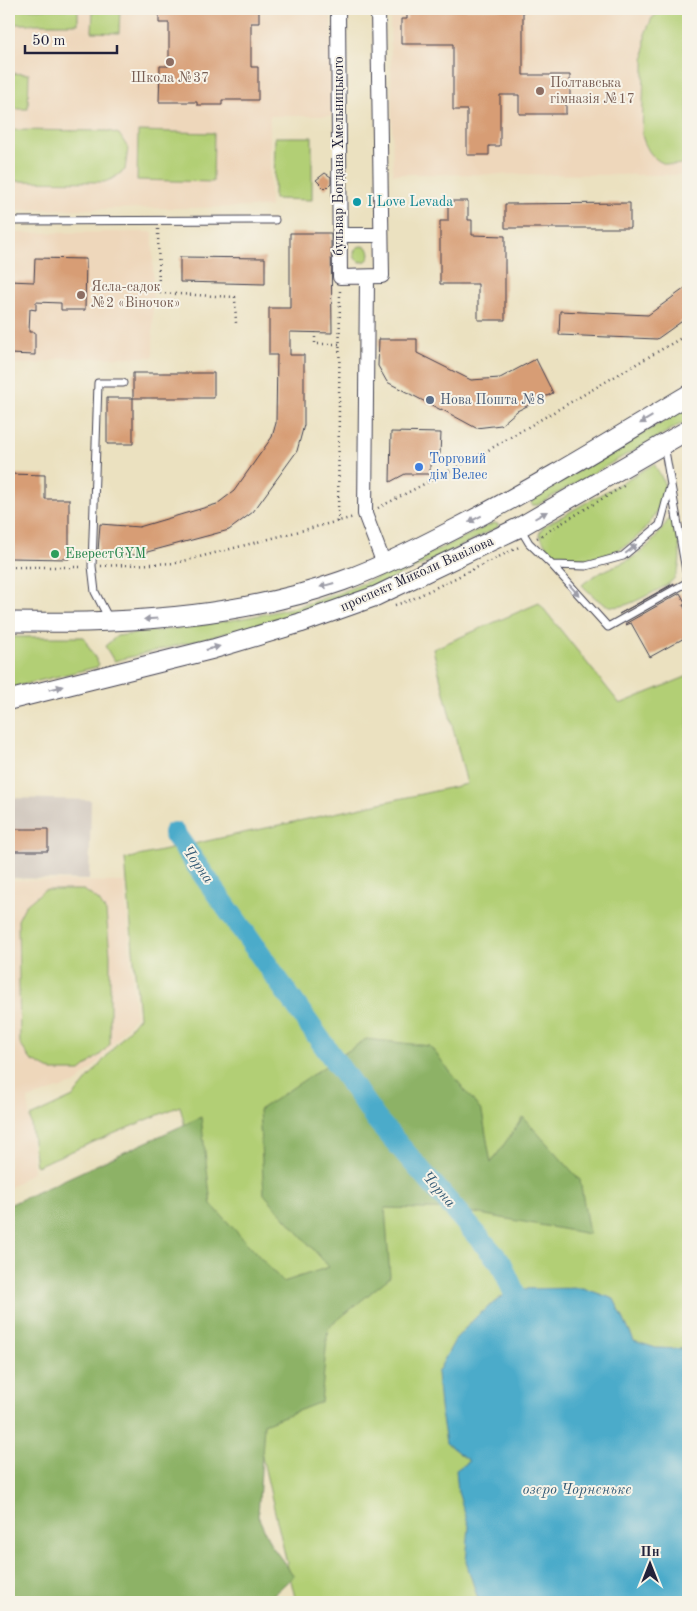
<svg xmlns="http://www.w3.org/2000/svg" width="697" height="1611" font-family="'Old Standard TT',serif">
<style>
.built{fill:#eed7bb}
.industrial{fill:#ccc2b9}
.green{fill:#b2cf75;stroke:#6a7858}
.forest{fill:#8db266;stroke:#586a50}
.water{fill:#4babca;stroke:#366682}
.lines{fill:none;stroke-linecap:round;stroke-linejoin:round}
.river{stroke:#4babca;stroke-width:22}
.building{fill:#d79d75}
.lane-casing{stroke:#403f4f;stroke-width:9}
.street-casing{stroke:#403f4f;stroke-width:16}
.secondary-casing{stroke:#403f4f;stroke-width:21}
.path{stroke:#403f4f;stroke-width:2.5;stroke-dasharray:1 4;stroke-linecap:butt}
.lane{stroke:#fff;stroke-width:7}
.street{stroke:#fff;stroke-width:14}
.secondary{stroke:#fff;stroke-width:19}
.oneway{fill:#9c9ca7}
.education-dot{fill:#8d6e63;stroke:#f7f3e8;stroke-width:2}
.culture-dot{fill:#0f9aa8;stroke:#f7f3e8;stroke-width:2}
.service-dot{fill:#5c6f8a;stroke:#f7f3e8;stroke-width:2}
.shop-dot{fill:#3f7fe0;stroke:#f7f3e8;stroke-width:2}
.leisure-dot{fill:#2e9e5b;stroke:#f7f3e8;stroke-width:2}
.labels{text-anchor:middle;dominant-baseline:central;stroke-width:4;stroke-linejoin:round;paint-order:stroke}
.education-label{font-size:14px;fill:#785e54;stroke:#f7f3e8;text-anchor:start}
.street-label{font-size:14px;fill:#22223b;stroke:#f7f3e8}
.culture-label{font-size:14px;fill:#0d838f;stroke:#f7f3e8;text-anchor:start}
.service-label{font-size:14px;fill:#4e5e75;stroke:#f7f3e8;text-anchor:start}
.shop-label{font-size:14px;fill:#366cbe;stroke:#f7f3e8;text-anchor:start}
.leisure-label{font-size:14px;fill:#27864d;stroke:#f7f3e8;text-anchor:start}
.water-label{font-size:15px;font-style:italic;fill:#325974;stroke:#f7f3e8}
</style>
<rect width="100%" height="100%" fill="#f7f3e8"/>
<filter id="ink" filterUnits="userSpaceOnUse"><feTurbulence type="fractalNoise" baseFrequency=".02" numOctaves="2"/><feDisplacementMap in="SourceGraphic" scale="10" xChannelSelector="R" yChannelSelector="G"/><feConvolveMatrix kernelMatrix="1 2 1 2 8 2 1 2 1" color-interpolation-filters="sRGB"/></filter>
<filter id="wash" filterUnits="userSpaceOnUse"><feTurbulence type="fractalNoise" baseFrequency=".0096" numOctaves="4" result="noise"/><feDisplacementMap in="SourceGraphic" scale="20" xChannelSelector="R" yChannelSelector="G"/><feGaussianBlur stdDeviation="1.12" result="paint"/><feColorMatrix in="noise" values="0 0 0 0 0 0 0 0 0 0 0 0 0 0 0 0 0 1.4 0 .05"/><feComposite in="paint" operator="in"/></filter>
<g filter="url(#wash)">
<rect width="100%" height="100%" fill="#ebe1c0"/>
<path class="built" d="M9 9H331L332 116H270V207L9 210Z
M390 9H688V175L393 174Z
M153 232V357L62 358 39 364H9V233Z
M9 880 124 882 135 1016 99 1062 76 1083 28 1099 33 1172 9 1188Z"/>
<path class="industrial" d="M9 798 91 800 89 880 9 878Z"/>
<path class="green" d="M9 9H78V24H9Z
M93 9H120L119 33 92 32Z
M667 9 688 10V162C664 171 648 158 642 135L645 34 652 18 657 14Z
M9 73 29 74 28 109H9Z
M9 130 108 131 119 134 128 148 125 170 112 179 104 182 9 181Z
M138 131 214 133 213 182 137 180Z
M275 137H312V200L274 199Z
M354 254a8 8 0 1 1 16 0a8 8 0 1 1-16 0Z
M688 407V420L537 505H532L531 502 541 493Z
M654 464C658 471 664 480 665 488 665 497 660 506 656 513 639 542 615 557 581 559 574 559 566 560 559 556 549 552 544 543 539 534L543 527Z
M671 519 674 522C678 539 684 558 676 575 672 584 661 588 652 593 618 610 610 615 582 585 596 572 613 568 630 559 647 550 658 536 668 520Z
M494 523 498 524V527C452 550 405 575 356 593 278 622 195 641 114 661L105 646 117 636C183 627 249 621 312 602 375 582 434 551 494 523Z
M539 603 620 704 688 676V1602H296L180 1106 36 1166 30 1117 73 1097 139 1017 125 859 467 784 433 649Z
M9 637H84L88 646 99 664 97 667 9 688Z
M44 890H84L99 901 106 912 110 954V1044L101 1054 80 1071H52L31 1060 20 1044 18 920 25 906Z"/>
<path class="forest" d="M366 1039 430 1046 482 1112 491 1163 523 1117 580 1180 589 1234 458 1210 385 1208 390 1277 328 1328 321 1402 264 1424 258 1516 271 1545 294 1576 265 1602H9V1205L201 1117 211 1204 283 1282 329 1267 264 1194 259 1110Z"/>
<path class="water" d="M583 1288 614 1299 634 1341 656 1348 688 1349V1602H479L466 1562 469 1526 458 1492 456 1470 469 1461 446 1443 440 1407 437 1373 456 1338 477 1316 501 1297 516 1289Z"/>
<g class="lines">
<path class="river" d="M174 833 376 1119 501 1263 526 1319"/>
</g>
<g id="blocks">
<path class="building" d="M159 9H259V23H251V67H258V100H222V105H197V102H159L160 66H169V23H159Z
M407 9H523V75H570V101H566V114H519V95H500V146H489V155H467V110H453V44H401V19H407Z
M325 173 331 177V183L325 189 316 180Z
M448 201H468V220H472V235L505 236V320H478V284H440V221H448Z
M630 203V228H505V204Z
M290 233H331L332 333 290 332V355H304V425L297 451 253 512 229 530 136 555 98 552 100 524 139 527 217 504 234 491 272 437 276 423 277 355H269V308H290Z
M180 257 265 258V284L180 282Z
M35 258 86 259 85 310H61V303L36 302V310L30 309 29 332H35V355L9 354V281L34 282Z
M688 286V317L657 339 559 335 560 311 648 315Z
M379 339H417V353L471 380 500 378 536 359 553 393 517 411 501 425 476 428 441 409V410L387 382 378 366Z
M133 373H214V398H133Z
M107 398H133V444H107Z
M391 432 441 433 440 454 430 462V474H405L390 482Z
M9 474 45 475V499H69V559L9 558Z
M674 583V584L619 614Z
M680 593 686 604 683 605 688 614V636L650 657 631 623 626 625 625 624Z
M9 829H48V851H9Z"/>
</g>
</g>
<g filter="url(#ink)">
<use href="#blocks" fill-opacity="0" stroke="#403f4f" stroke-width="1"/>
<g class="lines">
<g class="lane-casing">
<path id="lane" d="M9 221 275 220
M520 528 529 543 552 565 608 627 688 582 664 445
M552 565 586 566 623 556 660 525 670 487
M109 619 95 592 92 566 98 383H123"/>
</g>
<g class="street-casing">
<path id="street" d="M338 9 340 277 382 276 378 9
M340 235H381
M367 277 365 514 384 564"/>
</g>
<g class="secondary-casing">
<path id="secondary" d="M9 622C43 622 77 623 111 621 187 618 269 607 342 581 381 567 418 548 455 529 535 488 611 441 688 395
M9 700 213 649 300 623 376 596 520 527 688 430"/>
</g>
<path class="path" d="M158 229 159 293 235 297 236 324
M315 332V344H340
M378 508 478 456 688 334
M338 522 340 289
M537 538 627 484
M101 566 176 563 354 517
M9 567H83
M395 605 408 601 521 546"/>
<use href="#lane" class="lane"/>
<use href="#street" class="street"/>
<use href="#secondary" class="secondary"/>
</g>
<defs><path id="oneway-solid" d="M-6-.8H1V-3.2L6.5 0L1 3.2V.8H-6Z" transform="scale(1.25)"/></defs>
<g class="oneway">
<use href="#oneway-solid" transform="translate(646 420) rotate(149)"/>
<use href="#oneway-solid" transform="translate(541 515) rotate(-30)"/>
<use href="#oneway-solid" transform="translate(475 519) rotate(153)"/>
<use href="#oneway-solid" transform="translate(631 549) rotate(-40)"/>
<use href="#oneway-solid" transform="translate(327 585) rotate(164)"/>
<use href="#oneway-solid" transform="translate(574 590) rotate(48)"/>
<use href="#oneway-solid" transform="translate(151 619) rotate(176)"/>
<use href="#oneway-solid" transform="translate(213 648) rotate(-15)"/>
<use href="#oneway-solid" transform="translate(56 688) rotate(-14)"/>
</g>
</g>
<g class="education-dot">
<circle cx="170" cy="62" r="5"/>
<circle cx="540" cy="91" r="5"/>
<circle cx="81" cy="295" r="5"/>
</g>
<circle class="culture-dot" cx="357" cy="202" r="5"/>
<circle class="service-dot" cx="430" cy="400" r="5"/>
<circle class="shop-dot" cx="419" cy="467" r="5"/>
<circle class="leisure-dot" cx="55" cy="554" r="5"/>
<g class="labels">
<g class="education-label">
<text x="170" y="78" text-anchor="middle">Школа №37</text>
<text x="550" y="83">Полтавська<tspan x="550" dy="16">гімназія №17</tspan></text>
<text x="91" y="287">Ясла-садок<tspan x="91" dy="16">№2 «Віночок»</tspan></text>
</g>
<g class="street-label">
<text transform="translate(339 156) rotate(-90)">бульвар Богдана Хмельницького</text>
<text transform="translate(417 574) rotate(-24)">проспект Миколи Вавілова</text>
</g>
<g class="culture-label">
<text x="367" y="202">I Love Levada</text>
</g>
<g class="service-label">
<text x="440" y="400">Нова Пошта №8</text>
</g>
<g class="shop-label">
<text x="429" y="459">Торговий<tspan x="429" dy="16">дім Велес</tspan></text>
</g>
<g class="leisure-label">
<text x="65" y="554">ЕверестGYM</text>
</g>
<g class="water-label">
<text transform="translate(197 865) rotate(55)">Чорна</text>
<text transform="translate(438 1190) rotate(49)">Чорна</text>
<text x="577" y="1490">озеро Чорненьке</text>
</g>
</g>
<rect width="697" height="1611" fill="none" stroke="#f7f3e8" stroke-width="30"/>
<g transform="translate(650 1564)" stroke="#f7f3e8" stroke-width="4" paint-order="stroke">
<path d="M0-4L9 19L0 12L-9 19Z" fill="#22223b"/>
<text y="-8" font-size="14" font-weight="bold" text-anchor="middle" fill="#22223b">Пн</text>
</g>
<path d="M25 45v8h92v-8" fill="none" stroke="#22223b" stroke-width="2.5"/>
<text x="32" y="45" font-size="15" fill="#22223b" stroke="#f7f3e8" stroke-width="4" paint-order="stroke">50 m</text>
</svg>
